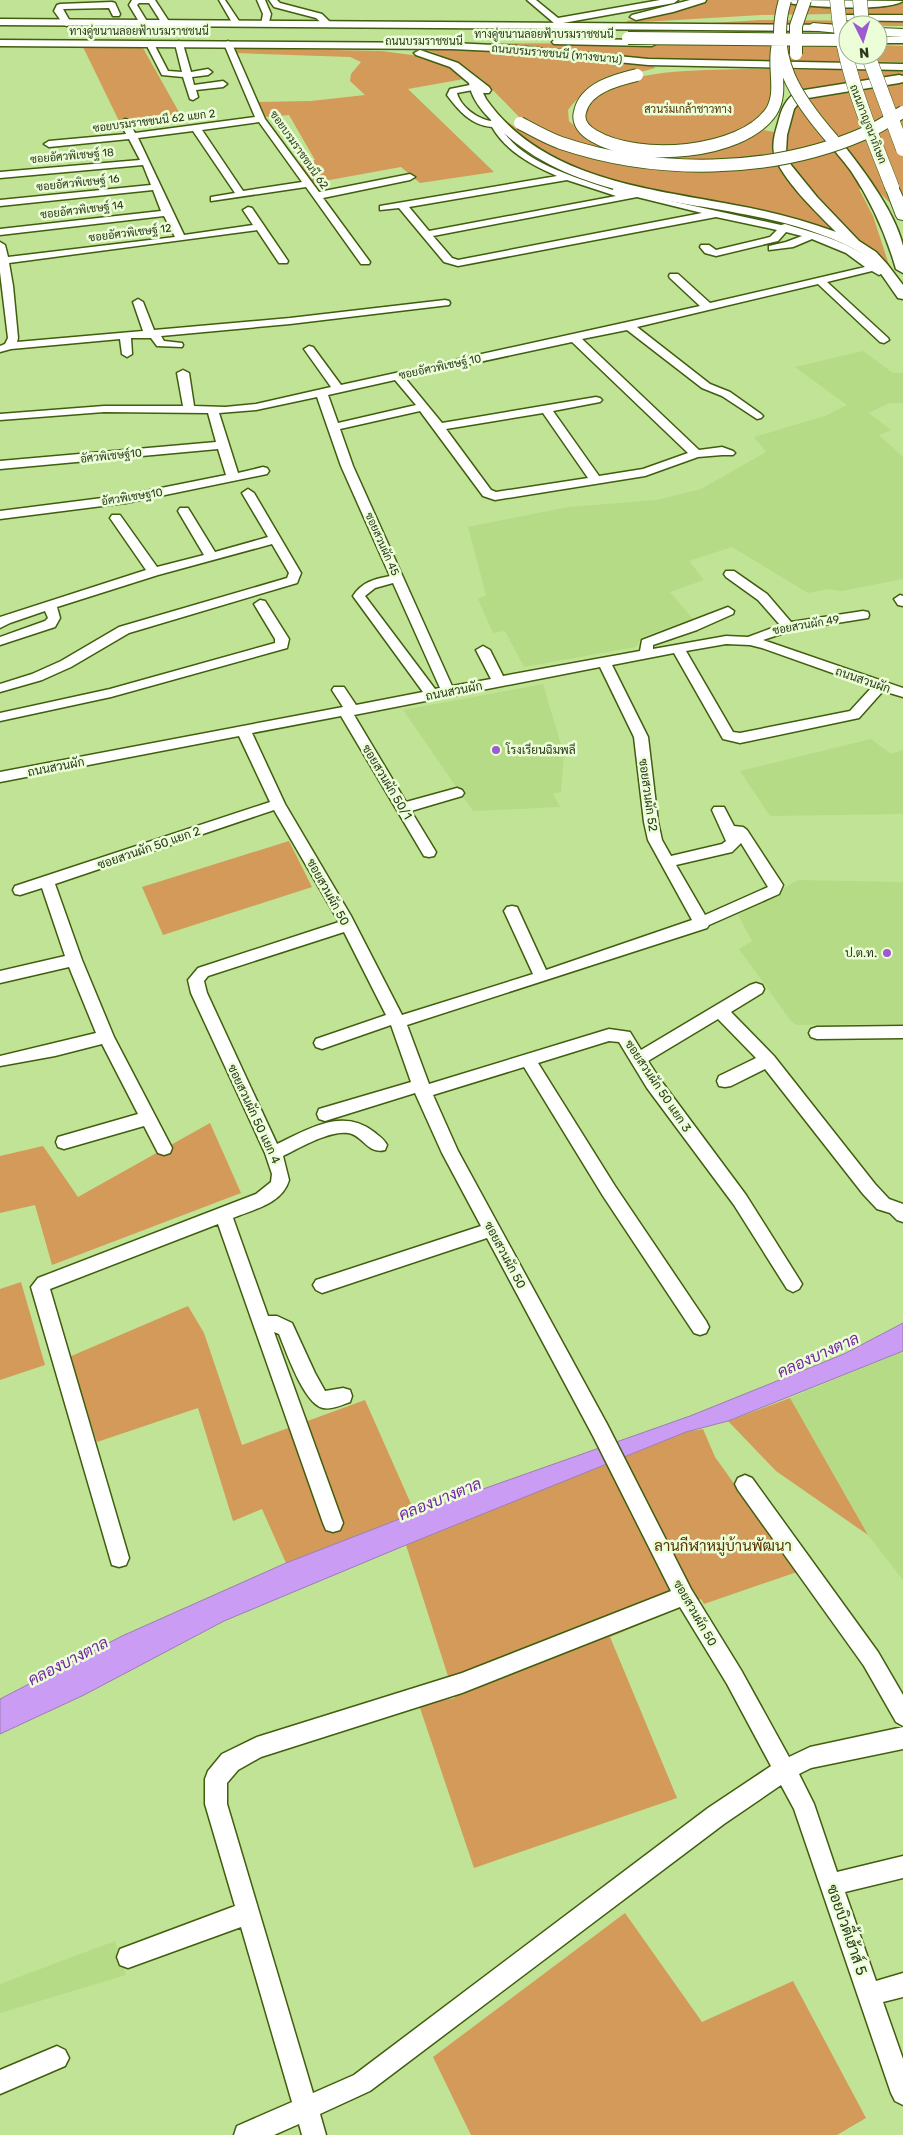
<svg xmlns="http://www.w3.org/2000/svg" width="903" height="2135" font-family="Rubik,Sarabun,sans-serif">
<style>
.built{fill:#b5db86}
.green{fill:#d39a5a}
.water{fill:#cb9cf3;stroke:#9b7eb2}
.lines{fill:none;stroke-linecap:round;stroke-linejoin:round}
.minor-casing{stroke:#405e0d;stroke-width:3}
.major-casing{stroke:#405e0d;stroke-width:3}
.highway-casing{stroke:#405e0d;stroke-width:2}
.minor{fill:#fff;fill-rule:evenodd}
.major{fill:#fff;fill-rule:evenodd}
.highway{fill:#fff;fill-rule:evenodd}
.major-bridge-casing{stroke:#405e0d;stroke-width:14;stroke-linecap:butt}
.highway-bridge-casing{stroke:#405e0d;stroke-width:15;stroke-linecap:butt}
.major-bridge{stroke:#fff;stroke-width:12}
.highway-bridge{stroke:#fff;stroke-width:14}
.poi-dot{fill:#9e5ad0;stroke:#ebfed7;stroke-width:2}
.labels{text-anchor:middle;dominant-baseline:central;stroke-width:5;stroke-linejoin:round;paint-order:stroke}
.far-street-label{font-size:11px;fill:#2b391a;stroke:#ebfed7}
.far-park-label{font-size:11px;fill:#563300;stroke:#ebfed7}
.street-label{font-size:12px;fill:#2b391a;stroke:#ebfed7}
.poi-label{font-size:12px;fill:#2b391a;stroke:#ebfed7;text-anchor:start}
.near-park-label{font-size:15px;fill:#563300;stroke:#ebfed7}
.near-street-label{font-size:15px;fill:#2b391a;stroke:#ebfed7}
.near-water-label{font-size:16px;font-style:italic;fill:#7425a5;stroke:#ebfed7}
</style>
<rect width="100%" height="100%" fill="#c0e396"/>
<path class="built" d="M863 351 893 373H903V403H889L869 413 891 430 879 435 903 457V579L841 591 828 589 808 593 732 547 689 561 704 580 670 592 693 619 642 637 636 647 524 667 505 631 493 633 478 599 486 595 468 527 568 507 657 500 701 489 766 452 754 437 825 416 847 405 795 367Z
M543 684 564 755 561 792 553 794 560 807 473 811 403 710Z
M871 739 891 754 903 750V814L770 816 740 771Z
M798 880 903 882V1024L796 1025 791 1021 739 949 752 941 738 915Z
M903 1351V1580L868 1535 790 1398Z
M115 1941 126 1975 0 2013V1984Z"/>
<path class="green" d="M707 0H903V13L761 15 625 23 627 21 669 13Z
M760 20 903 21V26L714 25 713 23Z
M483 43 848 45V55H878V45L903 46V62L659 60 606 57Z
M83 47 143 48 180 114 119 121Z
M234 48 382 51 419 56 452 68 464 79 408 89 494 172 420 183 401 167 313 183 298 165 315 160 289 115 266 117 257 102 311 101 365 95 350 81 351 74 361 62 350 57 235 53Z
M425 49 478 50 654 66 655 68C623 77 588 82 568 110L569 121 586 137 629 152 742 141 764 130 774 132 772 155 840 234 817 227 583 174 536 152 499 116 518 129 526 124 484 81 463 65Z
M745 69H782L770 109 739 134 695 145 647 147 596 135 584 121C586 114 587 103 592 99 628 67 699 71 745 69Z
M793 70H903V200L898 187 885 189 890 203 877 190 859 189 873 216 889 265 863 245 788 164 784 140 794 104Z
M289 841 312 887 163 935 142 887Z
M210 1123 241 1193 52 1265 35 1205 0 1213V1156L43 1146 78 1197Z
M21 1282 45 1365 0 1380V1289Z
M188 1306 204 1333 242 1445 365 1400 415 1513 286 1563 262 1509 233 1521 198 1408 97 1442 69 1357Z
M790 1398 868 1535 776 1471 728 1421Z
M703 1429 715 1457 797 1572 704 1604 701 1599 610 1637 677 1798 474 1868 419 1705 455 1698 406 1545 686 1432Z
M625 1913 702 2022 793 1981 866 2118 837 2135H471L433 2057Z"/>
<path class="water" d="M903 1323V1351L728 1421 686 1432 406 1545 224 1621 84 1695 0 1734V1699L122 1636 286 1563 415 1513 690 1416 844 1354Z"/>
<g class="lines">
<g class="minor-casing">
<path id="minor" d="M132 0H155L170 23 163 25 149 3H139L137 5 148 23 141 25 129 5Z
M219 0H225L241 24 240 26H234Z
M257 0H265L271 14 268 26 261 24 263 14Z
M269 0H277L280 3 322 14 332 24 325 26 316 18 274 7Z
M527 0H536L558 18 660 0H678L674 3 563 23 565 26 561 29Z
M112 2 115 3 120 14 119 16H113L109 8 63 9 71 23 67 26 64 25 54 11 57 5 60 4Z
M150 41 154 44 168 71 182 72 175 44 179 41 183 44 191 72 208 69 212 72 208 75 192 77 194 85 223 81 227 84 223 87 196 90 198 97 193 100 190 99 183 77 162 75 146 44Z
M228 41 232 44 265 119 319 192 410 174 415 177 410 180 323 198 370 262 369 264H361L306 187 211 201V197L235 193 193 131 138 138 184 235 253 225 243 210 248 207 252 208 288 261 287 263H279L257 230 9 263 13 286 18 338 17 342 143 331 133 302 138 299 143 302 154 330 290 318 445 300 449 301 450 303 449 305 290 324 161 336 164 341 182 343 183 345 182 347 157 346 151 338H131L132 354 127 357 122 354 120 339 11 349 0 352V346L5 344 8 338 0 272V242L5 245 8 257 175 237 164 216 0 235V229L161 211 153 190 0 206V200L151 185 143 165 0 178V172L140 160 129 139 49 147 44 144 49 141 126 134 120 122 125 119 128 120 135 133 255 117 224 44ZM259 122 302 182 243 191 202 130Z
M475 84 478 85V89L457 93C460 106 477 119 491 121L493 117H499C501 123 501 129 506 135 526 163 581 180 613 190L614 186 617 185 657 198 781 225 785 224C817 234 860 244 884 272L879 275 872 271 827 282 888 338 889 340 884 343 880 342 818 284 637 327 710 384 730 392 761 414 763 416 761 418 757 419 722 396 702 388 627 330 582 339 699 450 722 447 733 451 735 453 733 455H722L698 457 645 476 495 500 483 496 420 411 340 429 353 466 452 686 491 679 476 650 483 646 490 650 503 676 640 651 642 640 728 607 734 611 733 614 697 630 653 645V649L726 636 748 637 780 625 758 600 726 577 724 574 726 571H734L767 594 791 622 863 611 868 612 869 615 868 618 793 630 763 640 903 688V697L883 691 859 718 740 743 723 739 674 653 612 665 648 737 658 822 662 840 671 856 722 844 726 841 712 810 714 807H724L734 826 743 827 747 830 783 885 779 894 709 925 707 928 407 1025 429 1084 609 1029 630 1032 641 1050 750 985 756 983 762 985 764 989 762 993 731 1012 774 1056 875 1184 889 1199 903 1204V1222L897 1220 890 1213 877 1209 863 1194 765 1069 731 1086 725 1087 719 1086 717 1081 719 1076 756 1058 718 1019 648 1061 659 1078 746 1195 799 1279 802 1284 799 1289 793 1292 787 1289 734 1205 647 1088 619 1042 609 1041 538 1063 615 1186 706 1321 709 1327 706 1333 700 1335 694 1333 603 1196 524 1067 433 1095 458 1151 607 1424 691 1589 741 1670 789 1757 810 1747 903 1727V1749L811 1768 799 1774 814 1804 837 1872 903 1856V1878L845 1892 876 1981 903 1973V1997L883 2002 903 2059V2105L895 2101 891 2093 794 1809 781 1785 724 1824 370 2091 320 2114 326 2135H302L299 2124 274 2135H234L237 2126 292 2102 241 1927 128 1968 120 1965 117 1957 120 1949 235 1906 205 1804V1779L208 1771 222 1754 257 1737 462 1673 671 1591 593 1436 487 1238 322 1293 316 1290 313 1285 316 1280 481 1226 442 1153 415 1093 325 1121 319 1119 317 1114 319 1109 411 1082 391 1025 322 1049 316 1047 314 1043 316 1039 386 1015 344 932 208 976 204 981 207 993 277 1144C308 1129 343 1107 374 1132 379 1136 384 1139 387 1145L385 1150C368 1155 363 1135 348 1133 330 1130 299 1148 283 1156L289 1180C282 1204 254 1209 233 1218L268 1316H277L292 1323 315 1373 325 1391 343 1388 350 1390 352 1396 350 1402C342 1405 331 1410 323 1408 304 1404 286 1351 279 1334L274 1332 343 1523 340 1530 333 1532 326 1530 323 1523 218 1224 50 1289 129 1558 126 1565 119 1567 112 1565 31 1287 38 1278 256 1194 271 1182 272 1174 265 1153 191 993 188 980 198 968 339 922 274 810 55 884 82 960 114 1037 172 1148 170 1153 164 1155 158 1153 144 1126 64 1149 58 1147 56 1142 58 1137 138 1114 102 1044 55 1056 0 1066V1056L96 1033 69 967 0 983V971L65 956 42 888 20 895 15 894 13 890 15 886 270 802 239 736 0 782V772L343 707 332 690 334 687H344L356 705 423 692 353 596C362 582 374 579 390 576L341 466 317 397 256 410 219 413 238 473 263 467 267 468 269 471 267 474 126 503 0 519V511L126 495 226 475 218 449 0 469V461L216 442 208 413 104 412 0 420V414L104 406H183L177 373 183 370 189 373 194 406 225 407 256 404 331 387 304 349 309 346 313 347 341 385 700 306 670 278 669 276 670 274H678L710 303 865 267 846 253 812 239 793 247 769 250V246L786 242 802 236 786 232 778 241 716 256 705 253 700 247 701 245H709L716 250 770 237 777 230 716 217 458 266 444 262 399 208 380 210V206L557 176C531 165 506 151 492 127 471 125 459 111 447 95L450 89ZM567 180 616 196 429 231 409 207ZM637 197 702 213 458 260 452 258 433 236ZM572 342 688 453 643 469 599 476 553 411 600 402 602 400 600 398 596 397 442 423 405 378ZM395 380 416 405 338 423 328 395ZM543 413 588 478 496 492 491 490 446 429ZM393 583 440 688 435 689 365 596 375 588ZM726 644 750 645 762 648 872 687 850 711 740 733 733 732 686 651ZM600 667 634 737 644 822 648 840 692 920 546 970 517 907 512 906 507 907 504 911 533 974 402 1015 351 916 285 804 252 733 341 716 424 856 429 857 434 856 436 852 411 811 462 796 464 793 462 790 457 788 406 802 354 715ZM741 843 768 887 705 915 676 865 732 852ZM680 1607 727 1684 771 1766 708 1808 354 2075 313 2093 227 1804V1783L238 1770 261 1757 462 1693Z
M248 489 254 493 301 573 297 583 129 633 71 667 42 680 0 692V684L32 674 61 661 119 627 287 578 289 573 272 544 158 575 57 607 60 618 55 627 0 645V637L45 621 48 618 45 611 10 623 0 628V617L146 570 110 518 112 515H120L157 567 204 555 178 511 180 508H188L215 552 268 537 242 493Z
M900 595 903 596V606L898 605 894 599Z
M260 600 265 601 289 639 287 648 111 697 0 721V713L110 689 275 643V639L254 604Z
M903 1026V1038L817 1039 811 1037 809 1033 811 1029 817 1027Z
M745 1475 752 1478 878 1652 903 1695V1726L896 1722 864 1666 738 1490 735 1484 738 1478Z
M57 2046 65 2050 69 2058 65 2066 0 2094V2070Z"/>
</g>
<g class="major-casing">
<path id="major" d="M690 0H706L705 2 673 12 636 20 630 17 632 15Z
M782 0 903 1C887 12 804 7 783 2Z
M840 15H903V21L836 20 834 18 836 16Z
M0 19 848 25H849L848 31 0 25Z
M878 37H903V43H878Z
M558 39 652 40 658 43 652 46 554 44 552 42 554 40Z
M0 40 452 43 516 46 648 59 903 64V70L648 65 516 52 452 49 0 46Z
M420 50 458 63 489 87 491 90 489 93H483L486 99C542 179 646 188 734 205 769 211 803 220 836 232 819 215 779 177 774 153 772 143 775 133 778 123 781 110 785 99 798 91L899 75 903 76V82L899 83 802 99 794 109 787 135 786 152 791 165 817 197 859 241 876 252 887 264 903 285V299L898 298C885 280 873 258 852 248 739 190 584 220 492 121 482 111 471 98 469 83L450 67 416 55 414 53Z
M833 136 837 137C860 165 895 211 903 246 903 254 903 265 903 273L896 269C886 234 871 201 851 171 843 160 834 151 827 140Z"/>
</g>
<g class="highway-casing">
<path id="highway" d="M813 23 848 26V34L809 30 807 27Z
M878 28 903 29V37L878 36Z
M892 183 897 184 903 197V220L898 219 896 216 885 187 887 184Z
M899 251 903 252V264L898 262 892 255 894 252Z"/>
</g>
<use href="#minor" class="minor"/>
<use href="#major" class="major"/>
<use href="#highway" class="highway"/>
<g class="major-bridge-casing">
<path id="major-bridge" d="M785 0C768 57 796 98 833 140
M628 38 848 40
M796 54V26L805 0
M637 75C616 80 585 88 580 112 577 123 585 131 594 136 637 162 741 155 771 112 784 92 772 66 778 45
M520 123C533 130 547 138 561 143 656 175 771 174 863 134 877 129 890 119 903 112"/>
</g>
<g class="highway-bridge-casing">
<path id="highway-bridge" d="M837 0C842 66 868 125 892 187
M860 0 862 25
M868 55 903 149"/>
</g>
<use href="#major-bridge" class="major-bridge"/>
<use href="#highway-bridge" class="highway-bridge"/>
</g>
<g class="poi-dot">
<circle cx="496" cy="750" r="5"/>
<circle cx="887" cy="953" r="5"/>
</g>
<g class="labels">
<g class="far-street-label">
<text x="139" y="31">ทางคู่ขนานลอยฟ้าบรมราชชนนี</text>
<text x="544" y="34">ทางคู่ขนานลอยฟ้าบรมราชชนนี</text>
<text x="424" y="41">ถนนบรมราชชนนี</text>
<text transform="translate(557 54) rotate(5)">ถนนบรมราชชนนี (ทางขนาน)</text>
<text transform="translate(154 121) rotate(-7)">ซอยบรมราชชนนี 62 แยก 2</text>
<text transform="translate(868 124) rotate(69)">ถนนกาญจนาภิเษก</text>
<text transform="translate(299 150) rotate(55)">ซอยบรมราชชนนี 62</text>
<text transform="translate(72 156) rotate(-5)">ซอยอัศวพิเชษฐ์ 18</text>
<text transform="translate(78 183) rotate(-6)">ซอยอัศวพิเชษฐ์ 16</text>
<text transform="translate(82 210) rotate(-7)">ซอยอัศวพิเชษฐ์ 14</text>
<text transform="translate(130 233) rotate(-7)">ซอยอัศวพิเชษฐ์ 12</text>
<text transform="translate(440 367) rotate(-12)">ซอยอัศวพิเชษฐ์ 10</text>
<text transform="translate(111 456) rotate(-6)">อัศวพิเชษฐ์10</text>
<text transform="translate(132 497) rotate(-9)">อัศวพิเชษฐ10</text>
<text transform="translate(382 544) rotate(66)">ซอยสวนผัก 45</text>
<text transform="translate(806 625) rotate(-10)">ซอยสวนผัก 49</text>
</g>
<g class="far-park-label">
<text x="688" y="109">สวนร่มเกล้าชาวทาง</text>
</g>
<g class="street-label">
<text transform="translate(863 680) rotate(19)">ถนนสวนผัก</text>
<text transform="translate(454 691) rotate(-11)">ถนนสวนผัก</text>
<text transform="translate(56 767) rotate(-11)">ถนนสวนผัก</text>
<text transform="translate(387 782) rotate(59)">ซอยสวนผัก 50/1</text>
<text transform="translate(648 795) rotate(82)">ซอยสวนผัก 52</text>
<text transform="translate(149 848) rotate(-19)">ซอยสวนผัก 50 แยก 2</text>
<text transform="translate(328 892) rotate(61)">ซอยสวนผัก 50</text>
<text transform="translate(658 1086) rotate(56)">ซอยสวนผัก 50 แยก 3</text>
<text transform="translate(254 1114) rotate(65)">ซอยสวนผัก 50 แยก 4</text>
<text transform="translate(505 1255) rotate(62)">ซอยสวนผัก 50</text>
<text transform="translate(695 1613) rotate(60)">ซอยสวนผัก 50</text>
</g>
<g class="poi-label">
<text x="506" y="750">โรงเรียนฉิมพลี</text>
<text x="877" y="953" text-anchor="end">ป.ต.ท.</text>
</g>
<g class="near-park-label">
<text x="723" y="1546">ลานกีฬาหมู่บ้านพัฒนา</text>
</g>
<g class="near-street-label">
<text transform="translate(847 1930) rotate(71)">ซอยบิวตี้เฮ้าส์ 5</text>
</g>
<g class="near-water-label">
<text transform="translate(818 1355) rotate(-24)">คลองบางตาล</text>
<text transform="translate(440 1499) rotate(-22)">คลองบางตาล</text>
<text transform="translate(68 1661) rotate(-27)">คลองบางตาล</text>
</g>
</g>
<g transform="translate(863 40) rotate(175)"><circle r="24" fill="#ebfed7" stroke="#9eaf8b"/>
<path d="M0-4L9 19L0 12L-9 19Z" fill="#9e5ad0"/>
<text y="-8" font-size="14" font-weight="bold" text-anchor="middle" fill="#2b391a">N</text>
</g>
</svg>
